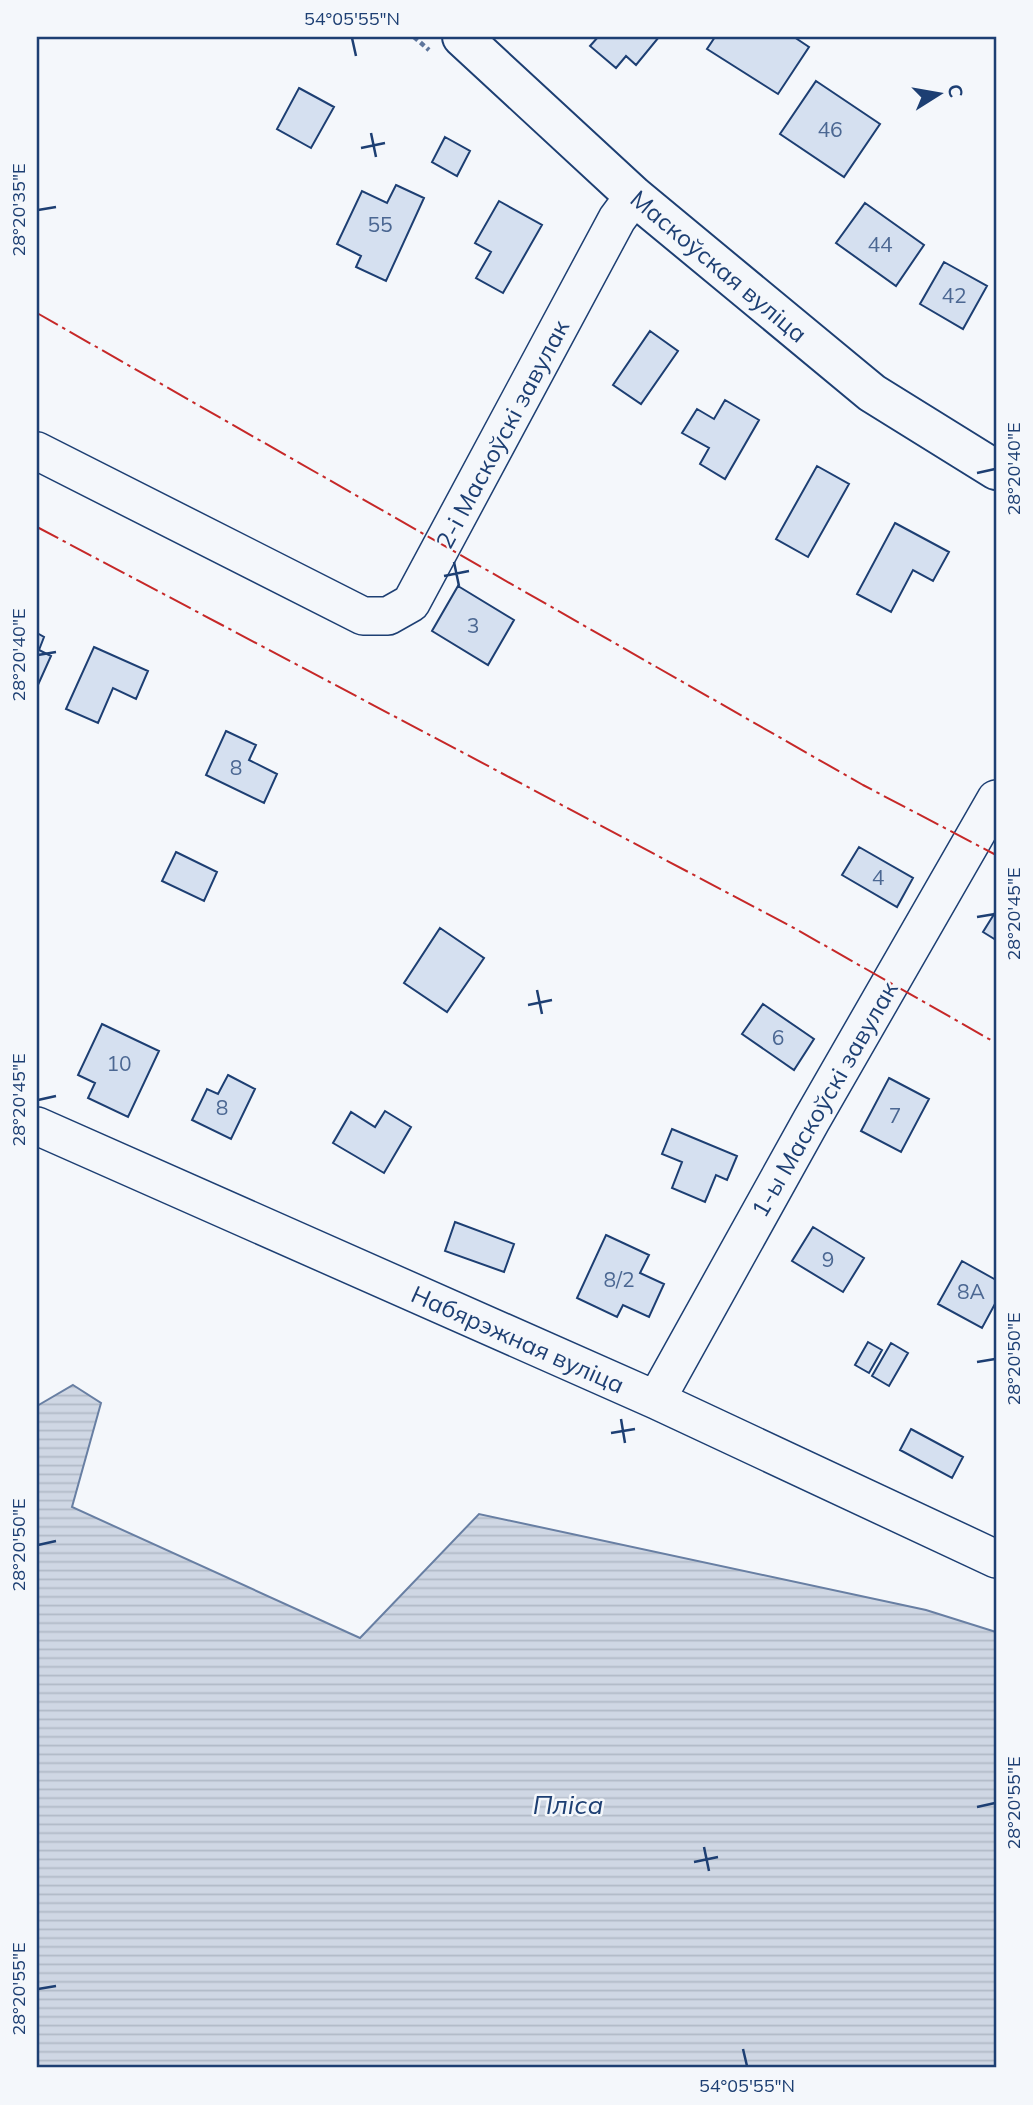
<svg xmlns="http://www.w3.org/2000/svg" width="1033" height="2105" font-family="Mulish,sans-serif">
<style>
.water{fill:url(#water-rules);stroke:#687fa3;stroke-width:2}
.building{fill:#d5e0f0;stroke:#1d3f73;stroke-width:2}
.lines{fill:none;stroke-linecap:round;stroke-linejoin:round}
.minor-casing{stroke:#1d3f73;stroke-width:40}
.major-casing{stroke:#1d3f73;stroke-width:42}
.path{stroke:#5e769c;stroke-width:4.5;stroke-dasharray:5 3.5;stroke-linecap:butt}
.minor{stroke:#f4f7fb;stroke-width:37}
.major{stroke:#f4f7fb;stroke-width:38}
.power{stroke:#c62828;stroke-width:2;stroke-dasharray:24 5 3.5 5;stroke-linecap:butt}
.ticks{fill:none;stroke:#1d3f73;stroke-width:2.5}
.labels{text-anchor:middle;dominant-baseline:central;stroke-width:5;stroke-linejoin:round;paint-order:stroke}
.number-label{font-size:21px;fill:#4b6792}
.street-label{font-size:24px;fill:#1d3f73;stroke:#f4f7fb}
.water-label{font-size:26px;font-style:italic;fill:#1d3f73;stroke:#f4f7fb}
.neatline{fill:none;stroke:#1d3f73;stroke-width:2.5}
.ticks-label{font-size:18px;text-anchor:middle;fill:#1d3f73}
</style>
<defs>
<pattern id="water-rules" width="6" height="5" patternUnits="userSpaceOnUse" patternTransform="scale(1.75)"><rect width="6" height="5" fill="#cfd7e4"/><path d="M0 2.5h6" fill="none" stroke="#b1bac7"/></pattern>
</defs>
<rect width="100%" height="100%" fill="#f4f7fb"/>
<path class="water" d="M73 1385 101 1403 72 1507 360 1638 479 1514 926 1610 996 1632V2068H37V1406Z"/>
<path class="building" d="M598 37H659L636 65 626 56 616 68 590 46Z
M715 37H794L809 47 778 94 707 49Z
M816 81 880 124 844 177 780 134Z
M299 88 334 107 311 148 277 129Z
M445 137 470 151 457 176 432 162Z
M396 185 424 198 386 281 356 267 361 256 337 244 362 191 387 203Z
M499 201 542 225 503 293 476 278 491 252 475 243Z
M865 203 924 245 896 286 836 243Z
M944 262 987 286 963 329 920 304Z
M650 331 678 351 641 404 613 385Z
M725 400 759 420 725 479 700 464 709 448 682 433 697 409 714 419Z
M817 466 849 484 808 557 776 539Z
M895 523 949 552 933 581 913 570 891 612 857 594Z
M458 586 514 620 488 665 432 631Z
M37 633 44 637 39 650 51 656 37 687Z
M94 647 148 671 136 699 113 688 98 723 66 709Z
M226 731 256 745 249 760 277 774 264 803 206 775Z
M859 847 913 878 897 907 842 875Z
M176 852 217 872 204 901 162 881Z
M996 911V940L983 932Z
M440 928 484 958 447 1012 404 983Z
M763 1004 814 1039 794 1070 742 1034Z
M102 1024 159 1051 128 1117 88 1098 95 1083 78 1075Z
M228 1075 255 1089 231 1139 192 1120 207 1089 218 1094Z
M889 1078 929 1099 901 1152 861 1131Z
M385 1111 411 1127 384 1173 333 1143 351 1112 375 1127Z
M672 1129 737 1156 727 1180 716 1175 705 1202 672 1188 682 1162 662 1154Z
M455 1222 514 1244 504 1272 445 1251Z
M813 1227 864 1258 843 1292 792 1261Z
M606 1235 649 1255 640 1273 664 1284 649 1317 623 1305 617 1317 577 1298Z
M962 1261 996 1280V1302L982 1328 938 1304Z
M868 1342 882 1350 869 1373 855 1365Z
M891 1343 908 1353 889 1386 872 1376Z
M911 1429 963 1457 952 1478 900 1450Z"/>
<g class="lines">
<g class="minor-casing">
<path id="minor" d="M37 451 363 616H388L411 603 617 219 634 196
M37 1126 656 1400 996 1559
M656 1400 811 1121 996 799"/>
</g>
<g class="major-casing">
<path id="major" d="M462 37 634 196 872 393 996 470"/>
</g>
<path class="path" d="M414 37 429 50"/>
<use href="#minor" class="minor"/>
<use href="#major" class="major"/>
<path class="power" d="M37 313 863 785 996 855
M37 527 794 928 996 1043"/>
</g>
<path class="ticks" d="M352 38 356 56M371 133 376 157M361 148 385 143M38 210 56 207M977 473 995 469M454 562 459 586M444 576 469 571M38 655 56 652M977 917 995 914M537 990 542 1014M528 1005 552 1000M38 1100 56 1096M977 1362 995 1359M621 1419 625 1443M611 1433 635 1429M38 1545 56 1541M977 1807 995 1803M704 1847 709 1871M694 1862 718 1857M38 1989 56 1986M743 2049 747 2066"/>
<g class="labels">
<g class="number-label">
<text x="830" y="129">46</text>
<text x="380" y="224">55</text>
<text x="880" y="244">44</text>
<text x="954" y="295">42</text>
<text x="473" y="625">3</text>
<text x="236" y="767">8</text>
<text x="878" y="877">4</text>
<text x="778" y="1037">6</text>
<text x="119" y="1063">10</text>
<text x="222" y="1107">8</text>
<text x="895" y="1115">7</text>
<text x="828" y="1259">9</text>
<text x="619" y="1279">8/2</text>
<text x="971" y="1291">8А</text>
</g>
<g class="street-label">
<text transform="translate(719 266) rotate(40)">Маскоўская вуліца</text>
<text transform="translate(502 434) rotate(-62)">2-і Маскоўскі завулак</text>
<text transform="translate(824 1099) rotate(-60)">1-ы Маскоўскі завулак</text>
<text transform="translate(518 1339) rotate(24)">Набярэжная вуліца</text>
</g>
<g class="water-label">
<text x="568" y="1804">Пліса</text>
</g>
</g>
<rect width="1033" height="2105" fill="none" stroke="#f4f7fb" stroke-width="77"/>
<g transform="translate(939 94) rotate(79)" stroke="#f4f7fb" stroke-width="5" paint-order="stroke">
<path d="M0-5L12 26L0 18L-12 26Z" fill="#1d3f73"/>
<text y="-10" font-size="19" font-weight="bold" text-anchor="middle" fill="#1d3f73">С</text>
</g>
<rect x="38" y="38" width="957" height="2028" class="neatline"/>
<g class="ticks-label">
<text x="352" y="25">54°05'55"N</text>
<text transform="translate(19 210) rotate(-90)" y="6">28°20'35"E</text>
<text transform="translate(1014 469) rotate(-90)" y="6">28°20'40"E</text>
<text transform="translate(19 655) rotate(-90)" y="6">28°20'40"E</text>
<text transform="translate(1014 914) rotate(-90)" y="6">28°20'45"E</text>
<text transform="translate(19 1100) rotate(-90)" y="6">28°20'45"E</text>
<text transform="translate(1014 1359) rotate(-90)" y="6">28°20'50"E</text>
<text transform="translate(19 1545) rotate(-90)" y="6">28°20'50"E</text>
<text transform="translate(1014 1803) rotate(-90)" y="6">28°20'55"E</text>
<text transform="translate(19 1989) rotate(-90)" y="6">28°20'55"E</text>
<text x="747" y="2092">54°05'55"N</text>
</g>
</svg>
